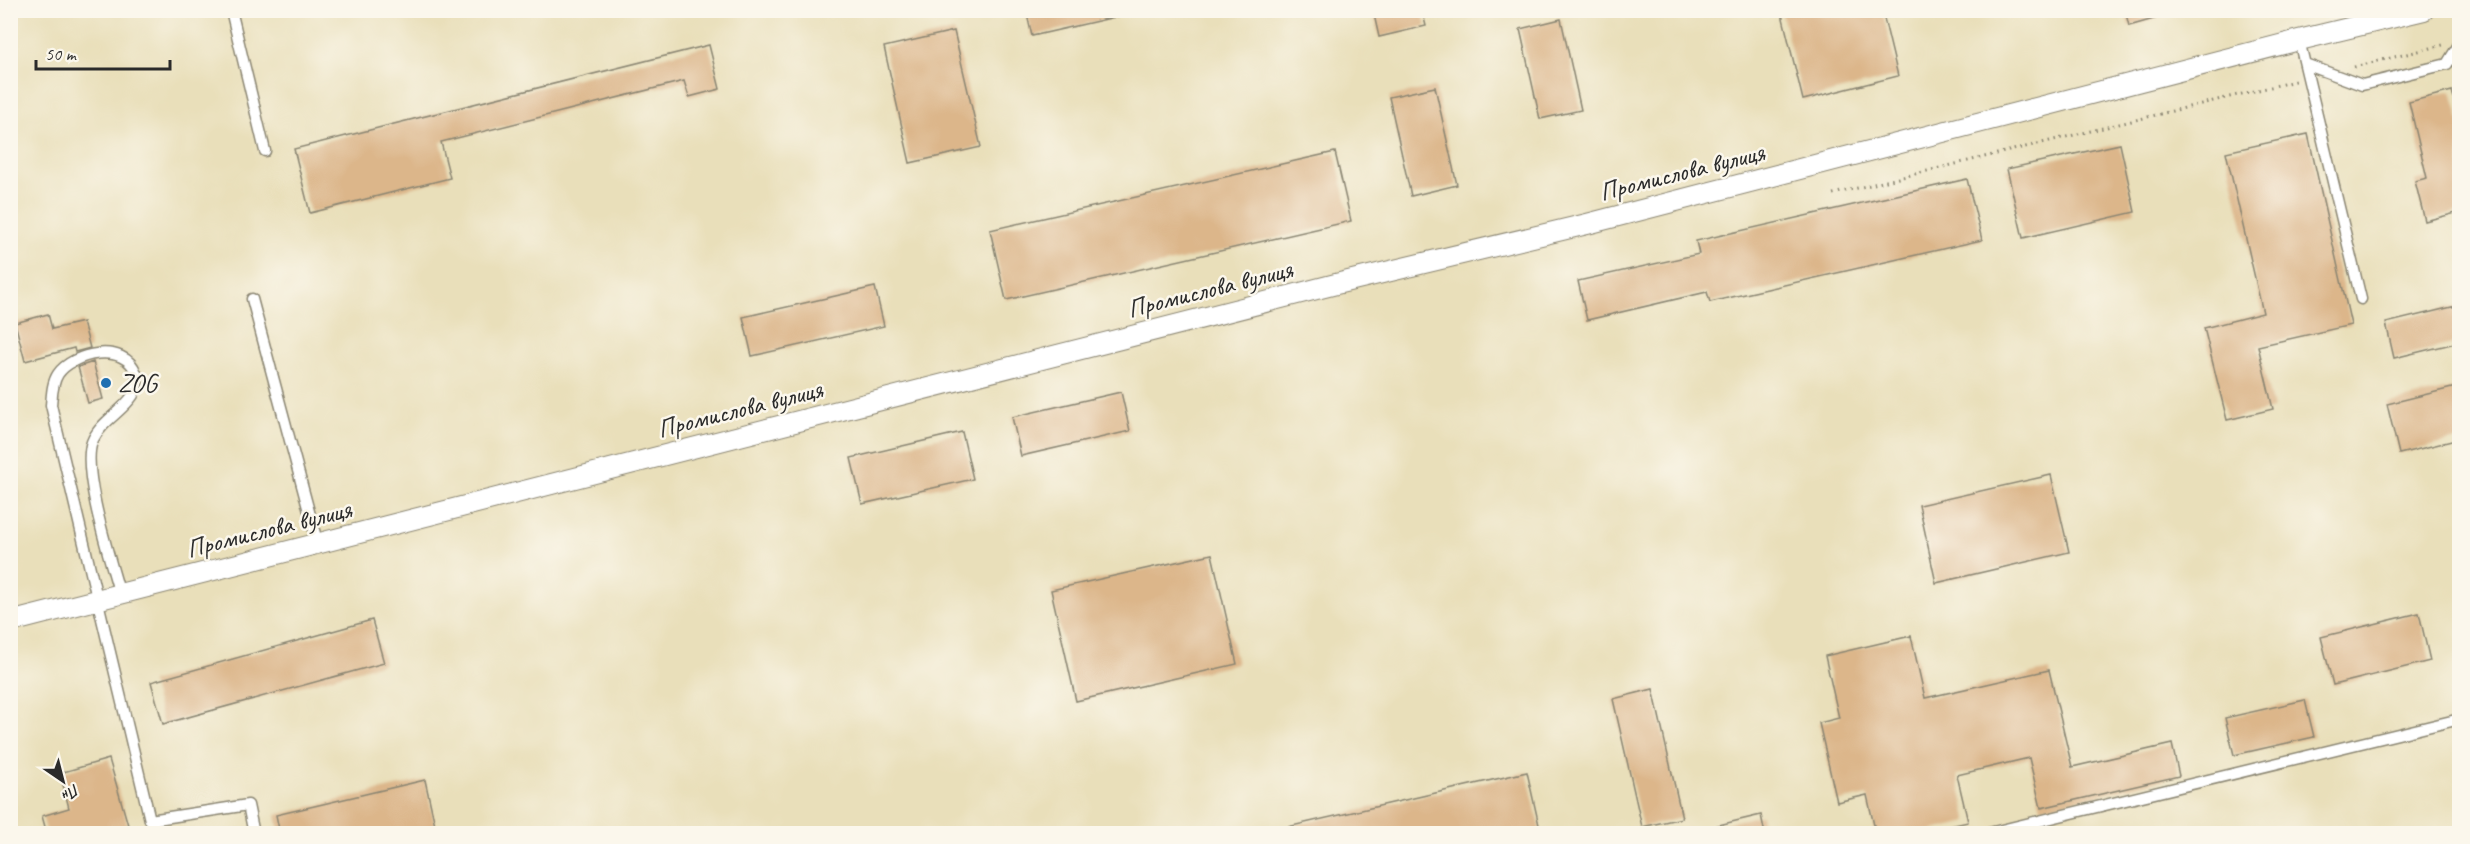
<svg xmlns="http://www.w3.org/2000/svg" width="2470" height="844" font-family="Caveat,sans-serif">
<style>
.building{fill:#dcb68a}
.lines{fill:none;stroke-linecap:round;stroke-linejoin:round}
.lane-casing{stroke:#8a8572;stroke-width:13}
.street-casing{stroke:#8a8572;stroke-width:22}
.path{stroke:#8a8572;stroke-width:3;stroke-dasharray:1.5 4.5;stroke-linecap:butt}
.lane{stroke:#fff;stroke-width:10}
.street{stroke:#fff;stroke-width:20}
.poi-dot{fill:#1f6fb2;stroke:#fbf7ec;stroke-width:2}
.labels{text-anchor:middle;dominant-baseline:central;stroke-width:5;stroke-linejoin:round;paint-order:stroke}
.street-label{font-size:26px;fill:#2b2b2b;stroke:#fbf7ec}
.poi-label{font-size:26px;fill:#2b2b2b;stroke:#fbf7ec;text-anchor:start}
</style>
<rect width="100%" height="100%" fill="#fbf7ec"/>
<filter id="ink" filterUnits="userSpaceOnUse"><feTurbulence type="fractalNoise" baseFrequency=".0167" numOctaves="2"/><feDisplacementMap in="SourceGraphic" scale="12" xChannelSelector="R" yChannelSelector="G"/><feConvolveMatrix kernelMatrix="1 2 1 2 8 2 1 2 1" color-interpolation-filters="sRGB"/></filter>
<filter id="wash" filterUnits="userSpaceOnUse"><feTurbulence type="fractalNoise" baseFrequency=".008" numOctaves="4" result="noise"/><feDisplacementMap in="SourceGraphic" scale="24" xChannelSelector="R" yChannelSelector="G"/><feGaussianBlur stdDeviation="1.35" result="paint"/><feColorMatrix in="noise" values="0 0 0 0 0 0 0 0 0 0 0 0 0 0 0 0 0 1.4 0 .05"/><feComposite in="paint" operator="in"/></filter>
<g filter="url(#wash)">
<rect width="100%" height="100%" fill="#e9dfba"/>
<g id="blocks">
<path class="building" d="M1026 10H1119L1120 16 1032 36Z
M1373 10H1422L1426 26 1379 37Z
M1781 10H1882L1898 76 1803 100Z
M2125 10H2168V15L2129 26Z
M1561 19 1581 110 1540 119 1520 29Z
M954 31 981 147 910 163 884 47Z
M709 45 720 89 689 97 684 81 441 142 450 178 310 213 294 149Z
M1435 87 1457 185 1411 196 1389 97Z
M2452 91 2460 121V212L2425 221 2415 181 2427 178 2409 102Z
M2308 134 2351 325 2258 346 2273 409 2227 420 2204 328 2263 313 2226 152Z
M2120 144 2135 212 2023 238 2007 169Z
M1335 152 1351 221 1006 300 990 230Z
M1967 179 1982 240 1710 302 1707 292 1587 320 1578 281 1699 254 1696 241Z
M875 287 884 326 752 356 743 317Z
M2460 305V342L2394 358 2386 323Z
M48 314 52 329 83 322 90 348 75 352 74 348 25 361 15 323Z
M93 362 103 399 88 403 78 367Z
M2460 386V439L2399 454 2387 404Z
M1121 392 1130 431 1021 456 1012 417Z
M962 432 973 479 862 504 851 458Z
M2051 475 2069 552 1936 583 1919 505Z
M1212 554 1237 664 1076 701 1051 590Z
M2419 613 2430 661 2333 685 2321 637Z
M372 620 384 663 163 724 151 682Z
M1911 636 1925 698 2049 670 2072 767 2172 744 2179 776 2041 808 2029 758 1957 775 1968 822 1915 834H1876L1867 795 1837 802 1819 723 1839 718 1825 656Z
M1653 689 1682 818 1642 827 1613 699Z
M2305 700 2314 737 2234 755 2225 718Z
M109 759 128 825 99 834H47L42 816 69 808 60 773Z
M1527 772 1541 834H1284L1283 828Z
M425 780 437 834H280L276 815Z
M1761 815 1765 834H1707L1706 828Z"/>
</g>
</g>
<g filter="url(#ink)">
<use href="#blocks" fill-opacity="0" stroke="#8a8572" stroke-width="1.5"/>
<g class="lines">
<g class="lane-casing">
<path id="lane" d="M231 10 265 151
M2299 40 2361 299
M2305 64 2362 85 2447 64 2460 43
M252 299 318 545
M120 595C111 562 81 471 92 442 102 415 145 403 136 373 125 341 72 353 58 374 52 383 52 395 51 405L150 820 248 805 254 834
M1985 834 2460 719"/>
</g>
<g class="street-casing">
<path id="street" d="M10 622 1336 284 1587 224 2299 40 2424 10"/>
</g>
<path class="path" d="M2354 67 2443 45
M1833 194 2295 81"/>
<use href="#lane" class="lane"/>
<use href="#street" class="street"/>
</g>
</g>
<circle class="poi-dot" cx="106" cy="383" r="6"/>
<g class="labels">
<g class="street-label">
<text transform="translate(1682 172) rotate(-14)">Промислова вулиця</text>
<text transform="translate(1210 289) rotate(-14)">Промислова вулиця</text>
<text transform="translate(740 409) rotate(-14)">Промислова вулиця</text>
<text transform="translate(269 529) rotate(-14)">Промислова вулиця</text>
</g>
<g class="poi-label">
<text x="118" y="383">ZOG</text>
</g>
</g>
<rect width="2470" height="844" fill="none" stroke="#fbf7ec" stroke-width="36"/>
<g transform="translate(63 781) rotate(145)" stroke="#fbf7ec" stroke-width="4.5" paint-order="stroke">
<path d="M0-4.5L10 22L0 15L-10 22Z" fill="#2b2b2b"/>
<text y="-9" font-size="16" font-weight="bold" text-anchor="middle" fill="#2b2b2b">Пн</text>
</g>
<path d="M36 60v9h134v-9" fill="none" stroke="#2b2b2b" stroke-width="3"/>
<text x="45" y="60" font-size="18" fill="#2b2b2b" stroke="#fbf7ec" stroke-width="4.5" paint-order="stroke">50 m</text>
</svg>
